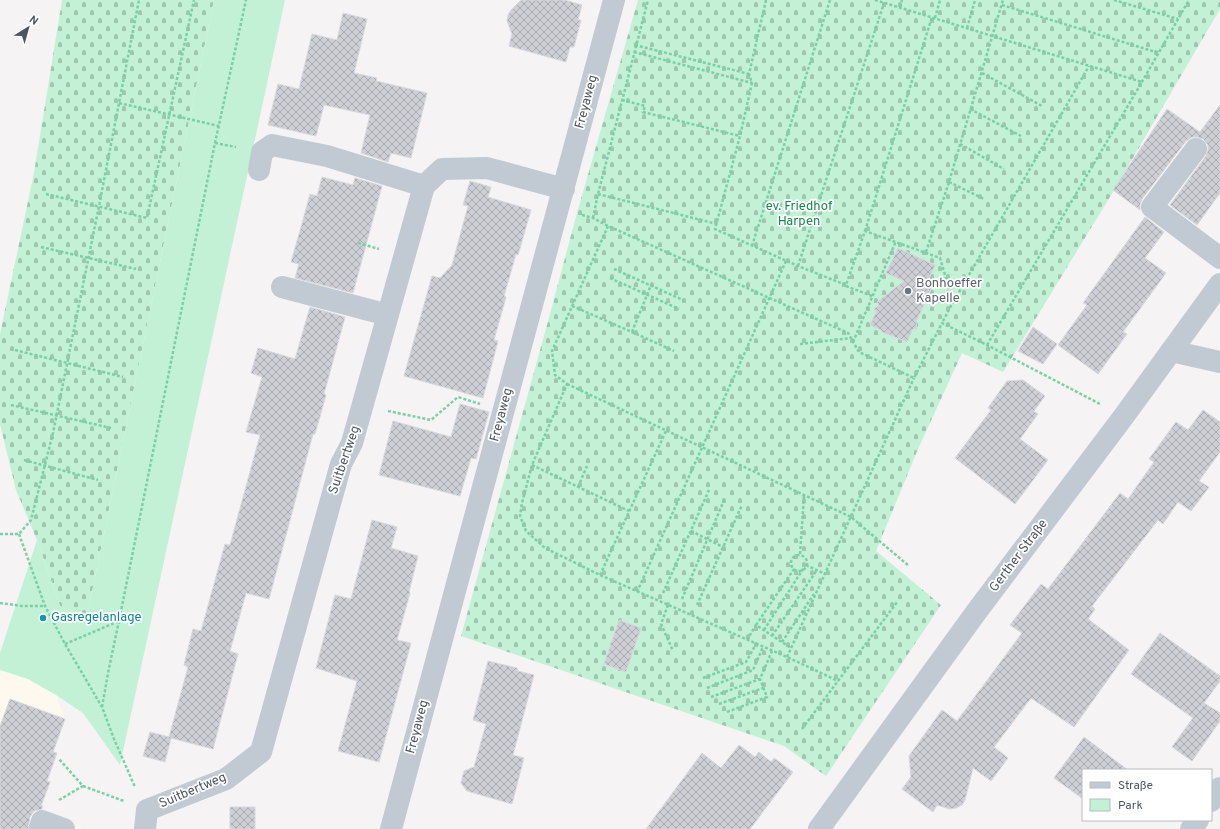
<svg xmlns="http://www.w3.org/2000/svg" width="1220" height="829" font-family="Overpass,sans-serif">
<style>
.commercial{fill:#fdf9ef}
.cemetery{fill:url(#cemetery-stones)}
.park{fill:#c3f1d5}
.building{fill:url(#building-cross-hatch);stroke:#d7d9de}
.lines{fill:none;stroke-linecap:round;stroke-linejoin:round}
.path{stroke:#7ad0a6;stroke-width:2.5;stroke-dasharray:3 2;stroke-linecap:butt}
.minor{stroke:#c1cad2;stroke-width:22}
.worship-dot{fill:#6b7280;stroke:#fff;stroke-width:1.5}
.culture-dot{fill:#0f9aa8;stroke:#fff;stroke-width:1.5}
.labels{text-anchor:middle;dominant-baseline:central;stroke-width:3.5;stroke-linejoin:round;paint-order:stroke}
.street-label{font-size:13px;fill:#4a5661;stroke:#fff}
.park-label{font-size:13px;fill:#17864f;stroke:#fff}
.worship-label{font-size:13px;fill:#5b616d;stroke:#fff;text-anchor:start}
.culture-label{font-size:13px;fill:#0d838f;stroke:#fff;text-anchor:start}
</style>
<defs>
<pattern id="cemetery-stones" width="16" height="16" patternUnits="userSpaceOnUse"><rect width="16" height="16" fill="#c3f1d5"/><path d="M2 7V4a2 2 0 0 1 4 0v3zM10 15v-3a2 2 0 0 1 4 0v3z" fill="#a0c6b0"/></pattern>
<pattern id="building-cross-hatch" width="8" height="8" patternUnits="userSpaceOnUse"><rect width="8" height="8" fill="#cdcfd5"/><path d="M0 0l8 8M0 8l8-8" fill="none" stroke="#a8abb0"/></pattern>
</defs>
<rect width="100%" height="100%" fill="#f5f3f3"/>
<path class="commercial" d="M0 670 28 679 56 695 65 719 58 739 51 751 57 753 47 781 50 782 41 805 43 806 40 813 84 829H0Z"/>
<path class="cemetery" d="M62 0H214L87 616 60 606 37 540 16 490 0 424V334L34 173Z
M638 0H1220V9L1113 192 1003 372 962 353 918 449 876 551 941 605 826 776 784 746 461 636 547 325 577 213Z"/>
<path class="park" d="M214 0H285L120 765 83 713 56 695 28 679 0 670V653L37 540 60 606 87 616Z"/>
<path class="building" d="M521 0H565L582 5 578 20H581L574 47H570L566 62 509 46 512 34 507 21 508 15 511 10Z
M343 13 367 19 354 73 377 78 376 81 427 93 411 158 391 153 388 162 361 153 370 115 324 105 316 136 268 125 278 84 299 89 312 34 337 40Z
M1220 105V193L1197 225 1170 205 1206 156 1208 150V145L1203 139 1197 137H1192L1186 141 1142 199 1140 205V210L1113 190 1167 109 1200 132Z
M322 177 353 185 355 178 382 186 353 293 295 278 299 264 291 262 303 220 310 194 317 196Z
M470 181 491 187 488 197 531 210 518 255 516 254 504 296 506 297 494 340 498 341 483 398 404 376 432 276 440 278 452 265 468 206 463 205Z
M1145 217 1164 232 1145 258 1166 273 1123 332 1127 334 1098 374 1058 345 1087 305 1083 303Z
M898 248 935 265 928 281 934 283 916 322 917 329H913L907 342 882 332 881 330 870 325 876 312 874 309 879 305 877 302 904 281 886 273Z
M310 307 345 317 324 394 326 395 321 413 315 434H313L269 599 246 593 230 651 238 654 213 749 171 738 165 762 143 756 150 732 169 737 188 667 184 665 193 629 201 631 225 544 230 545 260 435 246 432 262 377 251 373 258 348 295 359Z
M1033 327 1057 344 1043 364 1018 351Z
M1023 380 1045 396 1034 411 1038 414 1020 439 1048 460 1015 504 955 458 991 410 988 408 1007 381Z
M460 404 489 412 476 459 471 458 460 496 379 475 393 421 451 437Z
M1203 410 1220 422V452L1199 481 1209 487 1191 511 1178 502 1163 524 1158 520 1092 606 1095 609 1088 619 1129 650 1074 727 1031 698 994 747 1008 758 991 781 973 768 965 800 962 805 956 808 950 809 937 805 933 812 902 789 911 777 909 756 942 710 957 721 1022 633 1010 625 1041 584 1048 589 1120 493 1128 499 1154 462 1149 459 1176 422 1188 430Z
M372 520 397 527 391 548 418 556 409 592 410 593 397 640 411 643 379 762 338 751 357 681 316 668 335 595 351 599Z
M619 620 641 628 626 672 604 664Z
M1160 633 1220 676V681L1199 710 1204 703 1220 713V721L1192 761 1172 747 1193 718 1131 674Z
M488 661 517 668 518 671 534 675 513 755 524 758 512 804 467 791 461 783 464 771 474 767 486 724 473 720Z
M10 699 65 719 53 752 57 753 47 781 50 782 41 806H43L42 809 34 811 30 817 28 829H0V726Z
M1084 737 1128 770H1083V799L1054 778Z
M739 745 755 757 759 752 771 762 774 758 793 772 750 829H646L702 753 721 768Z
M230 807H255V829H230Z"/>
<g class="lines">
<path class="path" d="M766 0 749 74 752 83 740 136 715 229 798 266 846 285 865 231 940 258 953 302 942 323
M875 0 1142 82
M1114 0 1178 19
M1002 5 1159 53
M900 7 902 0
M935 18 940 0
M967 28 975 0
M635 45 749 74
M634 52 752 83
M982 73 1042 106
M622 100 645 106 643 112 740 136
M119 103 219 126
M970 109 1021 136
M215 143 236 147
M960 144 1004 169
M949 182 984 199
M46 194 147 218 194 0
M598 194 717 224
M582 215 593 218 608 226 848 333 859 352 914 378 942 323 987 345 1100 404
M593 218 598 194 648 0
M608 226 552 351 555 375 567 384 532 465 522 503 520 516 526 531 545 548 600 575 787 657 838 681
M865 231 932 17
M358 243 379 249
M752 246 830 0
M41 247 136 269
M926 252 949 182 1003 0
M798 266 884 3
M614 269 683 300
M610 278 679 309
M846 286 872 296
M954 301 1089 66
M572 306 632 332 674 351
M632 332 651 285
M853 342 896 241
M800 344 851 338
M987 345 1139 87 1189 0
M15 350 123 377
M567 384 851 517 909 566
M11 405 111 428
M388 411 431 420 458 397 480 404
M24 460 98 480
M532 465 629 511
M578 487 587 466
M691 531 723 547
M0 534H19L31 520 53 433 99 206 139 0
M19 534 45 606 65 644 102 707 114 739 135 787
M800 554 804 496
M791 563a8 8 0 1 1 16 0a8 8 0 1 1-16 0Z
M806 565 825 574
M600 575 666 431
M637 592 786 261
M663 593 709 490
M682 599 725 498
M0 603 22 606H45
M668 605 661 624 673 651
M697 605 742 505
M756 625 794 569
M764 630 803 569
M772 636 817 570
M747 640 756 625 791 648
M782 642 814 594
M65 644 119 621
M787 657 914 378
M703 678 746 662 756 644
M707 688 753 670 763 647
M711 697 760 679 772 651
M719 704 763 688
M102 707 109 668 119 621 215 143 246 0
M727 712 767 697 760 679
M802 729 898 601
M83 786 124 801
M59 800 83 786 59 759"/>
<path class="minor" d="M1196 149 1152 207 1220 258
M259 170 262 152 272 145 327 156 424 186
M282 287 388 315
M1171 351 1220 362
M1211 801 1220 788
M40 827 42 821 64 829
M145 829 147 810 226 779 261 752 341 464 352 443 424 186 442 169 487 168 564 189
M391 829 614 0
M819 829 977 611 1124 416 1220 284
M1191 829 1198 820"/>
</g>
<circle class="worship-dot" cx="908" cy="291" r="4"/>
<circle class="culture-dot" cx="43" cy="618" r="4"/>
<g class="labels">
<g class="street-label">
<text transform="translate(587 102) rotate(-75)">Freyaweg</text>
<text transform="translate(502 415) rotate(-75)">Freyaweg</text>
<text transform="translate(345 460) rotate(-71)">Suitbertweg</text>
<text transform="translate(1019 556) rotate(-53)">Gerther Straße</text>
<text transform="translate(418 727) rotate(-75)">Freyaweg</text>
<text transform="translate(193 791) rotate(-23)">Suitbertweg</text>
</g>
<g class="park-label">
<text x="799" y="207">ev. Friedhof<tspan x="799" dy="15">Harpen</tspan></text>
</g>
<g class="worship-label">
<text x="916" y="284">Bonhoeffer<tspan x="916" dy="15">Kapelle</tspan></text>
</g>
<g class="culture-label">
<text x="51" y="618">Gasregelanlage</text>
</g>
</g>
<rect x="1082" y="769" width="130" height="52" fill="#ffffff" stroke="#b7bbc0"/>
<rect x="1090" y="782" width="20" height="6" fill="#c1cad2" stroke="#b7bbc0"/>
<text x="1118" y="789" font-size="12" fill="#4a5661">Straße</text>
<rect x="1090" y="799" width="20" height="12" fill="#c3f1d5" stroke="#b7bbc0"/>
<text x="1118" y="809" font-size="12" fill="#4a5661">Park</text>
<g transform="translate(28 28) rotate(37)" stroke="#ffffff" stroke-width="3" paint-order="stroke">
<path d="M0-3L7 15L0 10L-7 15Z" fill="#4a5661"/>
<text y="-6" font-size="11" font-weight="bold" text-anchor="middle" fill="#4a5661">N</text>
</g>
</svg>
